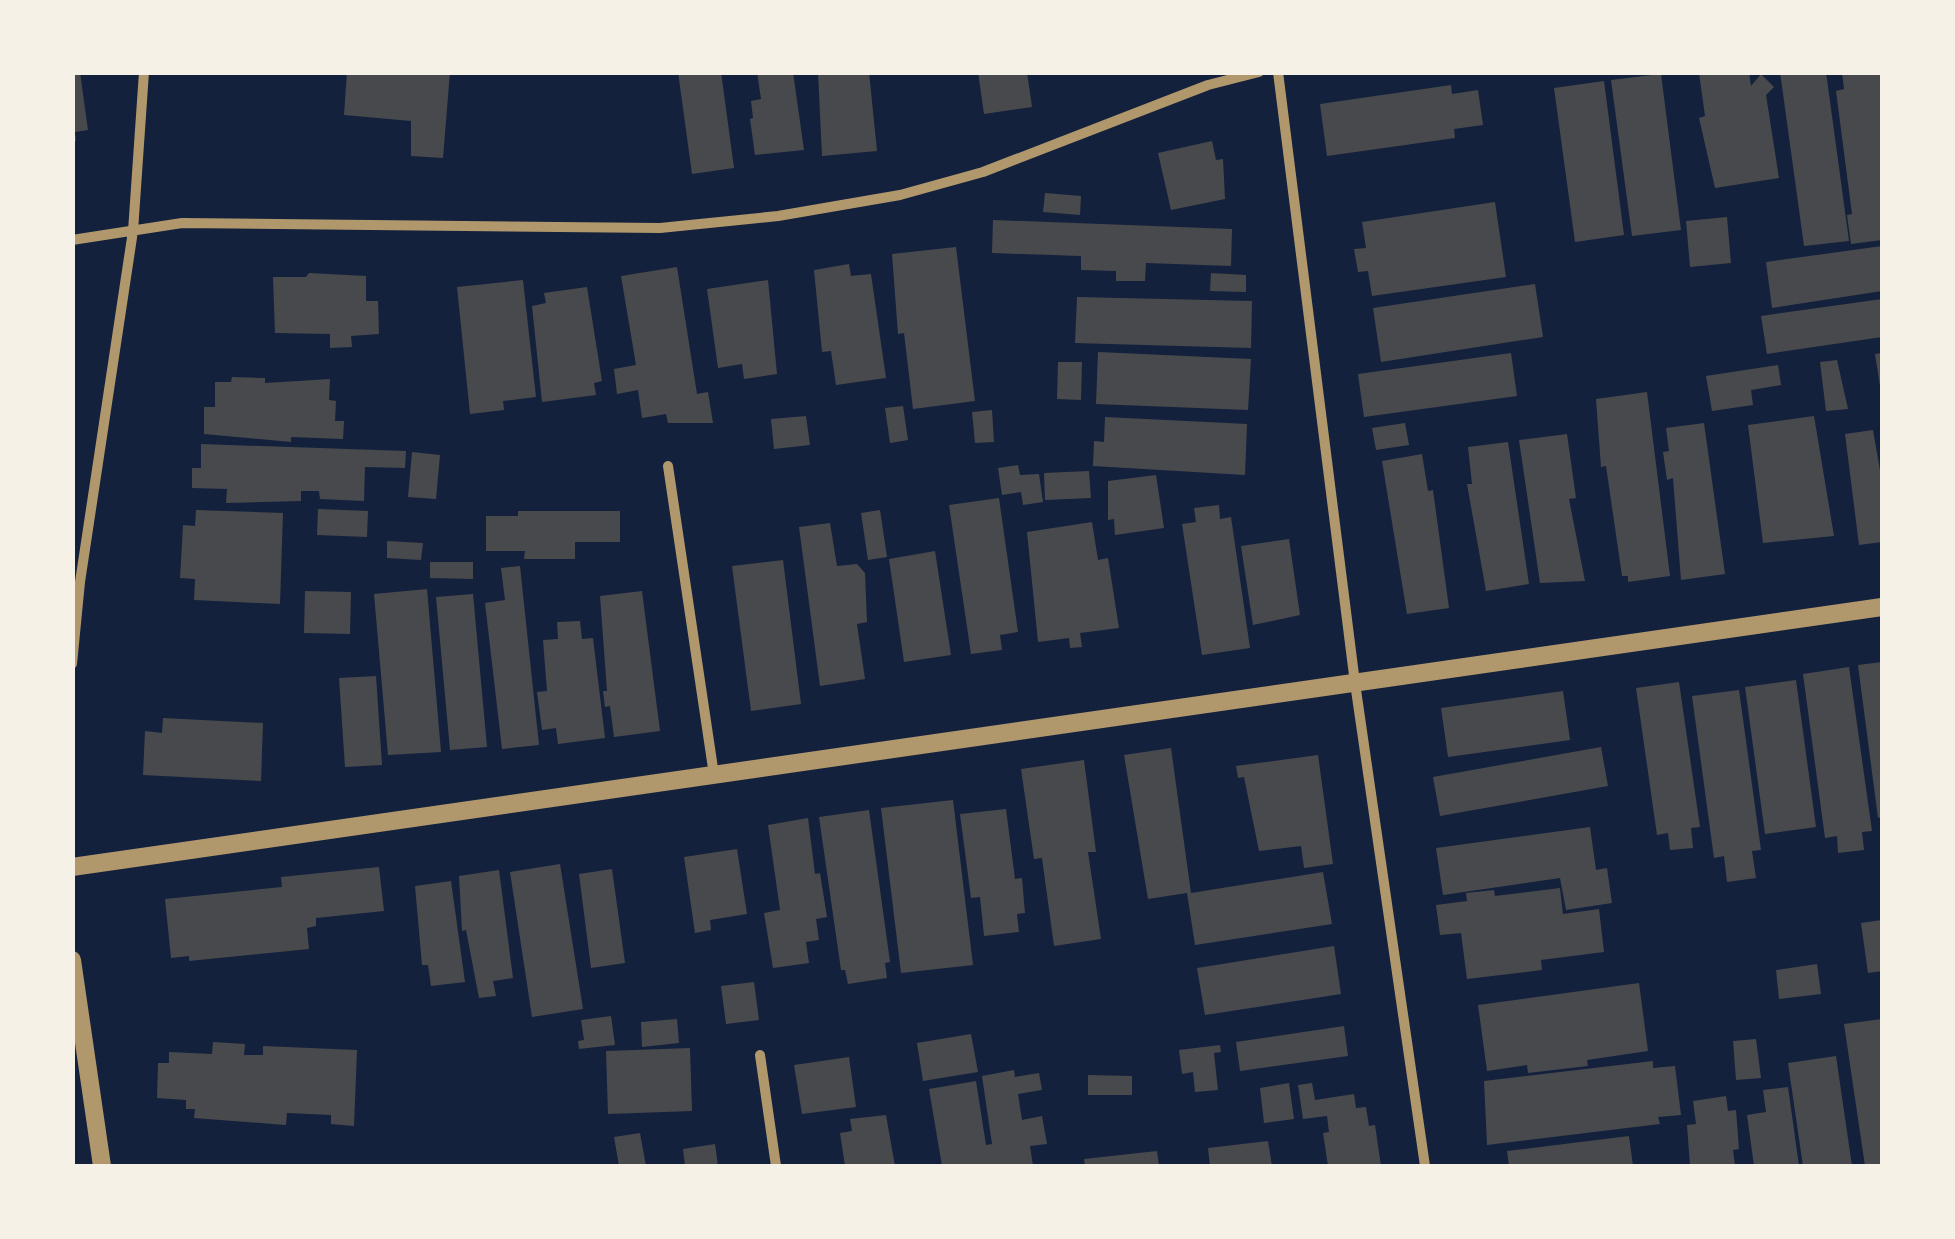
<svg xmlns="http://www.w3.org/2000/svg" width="1955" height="1239" font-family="'Fira Sans',sans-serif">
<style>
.building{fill:#48494c}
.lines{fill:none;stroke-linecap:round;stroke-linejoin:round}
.minor{stroke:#b1986c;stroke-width:10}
.tertiary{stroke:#b1986c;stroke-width:18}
</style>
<rect width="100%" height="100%" fill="#14213d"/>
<path class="building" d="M72 72H80L88 130 75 132 76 141H72Z
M347 72H450L443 158 411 156V121L344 115Z
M678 72H721L734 168 692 174Z
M757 72H793L804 150 755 155 750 119 753 118 751 101 761 99Z
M818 72H869L877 151 822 156Z
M978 72H1027L1032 107 984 114Z
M1749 72 1751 86 1761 74 1774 87 1766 95 1779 178 1715 188 1699 118 1705 116 1699 73Z
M1780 72H1826L1849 241 1804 246Z
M1842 72H1882V240L1851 244 1847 215 1852 214 1836 91 1844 89Z
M1661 74 1681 230 1632 236 1611 80Z
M1604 81 1624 235 1575 242 1554 88Z
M1451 85 1452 94 1478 90 1483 125 1454 129 1455 138 1327 156 1320 104Z
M1212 141 1216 160 1223 159 1225 199 1171 210 1158 153Z
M1045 193 1081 196 1080 215 1043 212Z
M1495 202 1506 277 1372 296 1368 271 1358 272 1354 249 1366 248 1362 222Z
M1727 217 1731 263 1690 267 1686 221Z
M993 220 1232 229 1231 266 1146 263 1145 281H1116V271L1081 270V256L992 253Z
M1882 246V291L1772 308 1766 262Z
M956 247 975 401 913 409 904 333 898 334 892 254Z
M849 264 851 276 871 274 886 378 836 385 831 351 822 352 814 270Z
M677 267 697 394 708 392 713 423H668L666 414 642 418 638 390 617 394 614 369 636 365 621 276Z
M309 273 366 276V301H378L379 334 351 336 352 347 330 348V334L275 333 273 277H306Z
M1211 273 1246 275V292L1210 291Z
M523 280 536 397 503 401 504 410 470 414 457 287Z
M768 280 777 374 744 379 742 364 718 368 707 289Z
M1535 284 1543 337 1381 362 1373 308Z
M587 287 602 381 594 383 596 395 542 402 532 306 546 303 544 293Z
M1077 297 1252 301 1251 348 1075 343Z
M1882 299V337L1767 354 1761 316Z
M1098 352 1251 359 1248 410 1096 404Z
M1511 353 1517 396 1364 417 1358 374Z
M1882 353V385L1880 386 1875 354Z
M1837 360 1848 409 1826 411 1820 362Z
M1058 362H1082L1081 400 1057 399Z
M1778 365 1781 385 1751 390 1753 405 1712 411 1706 376Z
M232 377 265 378V383L330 379 329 400 336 401 335 421H344L343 439 291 437V442L204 434V407H215V382H231Z
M1647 392 1670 576 1628 582V576H1622L1606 466 1601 467 1596 399Z
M903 406 908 440 890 443 885 408Z
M992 410 994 442 975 443 972 412Z
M806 416 810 445 774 449 771 419Z
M1814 416 1834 536 1763 543 1748 425Z
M1105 417 1247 424 1245 475 1093 466 1094 441 1104 442Z
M1405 423 1409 445 1376 450 1372 428Z
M1704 423 1725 574 1681 580 1673 478 1667 480 1663 452 1669 451 1666 428Z
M1873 430 1882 482V542L1859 545 1845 434Z
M1567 434 1576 498 1569 499 1585 581 1540 583 1519 440Z
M1508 442 1529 584 1486 591 1467 484H1472L1468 447Z
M201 444 406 451 405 468 365 467 364 501 320 499 319 491H301V501L226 503 227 489 192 488V468H201Z
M412 452 440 455 436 499 408 497Z
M1422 454 1428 491 1433 490 1449 608 1407 614 1382 461Z
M1018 465 1020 475 1039 474 1043 502 1023 505 1021 492 1002 495 998 468Z
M1089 471 1091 498 1045 500 1044 473Z
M1156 475 1164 528 1115 535 1114 519 1108 520V481Z
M999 498 1018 632 1000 635 1002 650 971 654 949 505Z
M1219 505 1220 519 1231 517 1250 648 1202 655 1182 524 1196 522 1194 508Z
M318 509 368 511 367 537 317 535Z
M196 510 283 513 280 604 194 600 195 579 180 578 183 525 195 526Z
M880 510 887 557 868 560 861 513Z
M518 511H620V542H575V559H524L525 551H486V516H518Z
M1092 522 1098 560 1108 558 1119 628 1080 633 1082 647 1070 648 1069 638 1038 642 1027 532Z
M830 523 837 566 857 564 865 573 867 622 857 624 865 679 820 686 799 527Z
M1289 539 1300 615 1253 625 1241 546Z
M387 541 423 543 421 560 387 558Z
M935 551 951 655 904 662 889 559Z
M783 560 801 704 751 711 732 566Z
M430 562H473V579L430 578Z
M520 566 539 745 502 749 485 603 505 600 501 568Z
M427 589 441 752 388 755 374 594Z
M305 591 351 592 350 634 304 633Z
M642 591 660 731 614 737 610 706 605 707 603 691H607L600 596Z
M473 594 487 747 450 750 436 597Z
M580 621 582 639 593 638 605 738 558 744 556 728 542 730 537 692 547 691 543 640 558 639 557 622Z
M1882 662V817L1878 818 1858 665Z
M1849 667 1872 831 1862 832 1864 850 1838 853 1837 836 1825 838 1803 674Z
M376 676 382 765 345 767 339 678Z
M1796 680 1816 827 1765 834 1745 687Z
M1679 682 1700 827 1691 828 1693 848 1670 850 1668 833 1657 835 1636 688Z
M1739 690 1761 850 1752 851 1756 878 1727 882 1724 856 1714 858 1692 696Z
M1563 691 1570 740 1448 757 1441 708Z
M163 718 263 723 261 781 143 775 145 731 162 733Z
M1601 747 1608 786 1440 816 1433 777Z
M1171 748 1191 893 1323 872 1332 924 1195 945 1187 893 1148 899 1124 755Z
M1318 755 1333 864 1304 868 1301 846 1259 851 1244 777 1238 778 1236 766Z
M1084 760 1096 852H1088L1101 939 1054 946 1042 858 1034 859 1021 769Z
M953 800 973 965 901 973 881 808Z
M1006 809 1015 879 1022 878 1025 913 1017 914 1019 932 984 936 980 897 971 898 960 814Z
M869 810 890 962 885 963 887 978 848 984 845 970H841L819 817Z
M808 818 815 874 820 873 827 917 816 919 819 940 806 942 809 963 773 968 764 913 780 910 768 825Z
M1590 827 1596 870 1607 868 1612 903 1566 910 1560 878 1443 895 1436 848Z
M737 849 747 914 710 920 711 930 695 933 684 857Z
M560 864 583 1009 532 1017 510 872Z
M379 867 384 911 316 918V926L307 928 309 949 189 961V956L171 958 165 899 282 887 281 877Z
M612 869 625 963 591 968 579 874Z
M499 870 513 978 493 981 496 996 479 998 466 930 462 931 459 876Z
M451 881 465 982 431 986 428 965H422L415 886Z
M1560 888 1563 914 1599 909 1604 952 1541 960 1542 970 1467 979 1461 933 1440 935 1436 905 1467 901 1466 893 1494 890 1495 896Z
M1882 920V971L1868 973 1861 923Z
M1334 946 1341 994 1205 1015 1197 968Z
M1817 964 1821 994 1779 999 1776 970Z
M754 982 759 1020 726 1024 721 986Z
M1639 983 1648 1051 1587 1060 1588 1066 1528 1073 1527 1065 1487 1071 1478 1005Z
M611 1016 615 1045 579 1049 578 1041 584 1040 581 1020Z
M677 1019 679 1043 642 1047 641 1022Z
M1882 1019V1166H1865L1844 1024Z
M1344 1026 1348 1056 1240 1071 1236 1042Z
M971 1034 978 1072 923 1081 917 1043Z
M1756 1039 1761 1078 1736 1080 1733 1041Z
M213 1042 245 1044 244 1055H263V1046L357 1050 354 1126 331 1124V1115L287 1113 286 1125 194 1118 195 1109H186V1100L157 1098 158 1063H169V1052L212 1054Z
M1220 1045 1221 1052 1214 1053 1218 1090 1195 1092 1193 1072 1182 1074 1179 1050Z
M690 1048 692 1111 608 1114 606 1051Z
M1836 1056 1852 1166H1803L1788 1063Z
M849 1057 856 1107 802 1114 794 1065Z
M1653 1061V1068L1675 1066 1681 1115 1658 1117 1660 1124 1487 1145 1484 1081Z
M1014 1070 1015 1077 1039 1073 1042 1090 1018 1094 1022 1120 1042 1116 1047 1144 1030 1146 1033 1166H942L929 1089 976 1081 986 1145 992 1144 982 1076Z
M1088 1075 1132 1076V1095H1088Z
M1289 1083 1294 1119 1264 1123 1260 1088Z
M1312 1083 1315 1100 1354 1094 1356 1108 1366 1107 1369 1126 1375 1125 1381 1166H1328L1323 1133 1329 1132 1327 1116 1303 1119 1298 1085Z
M1788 1087 1799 1166H1754L1747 1115 1766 1112 1763 1090Z
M1726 1096 1728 1111 1736 1110 1739 1149 1733 1150 1735 1166H1690L1687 1125 1696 1124 1693 1101Z
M886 1115 895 1166H845L840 1133 852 1131 850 1119Z
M640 1133 646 1166H619L614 1137Z
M1629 1136 1633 1166H1509L1507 1151Z
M1268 1141 1272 1166H1210L1208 1148Z
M715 1144 718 1166H685L683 1149Z
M1157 1151 1159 1166H1085L1084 1159Z"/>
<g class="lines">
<path class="minor" d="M1278 72 1355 683 1425 1166
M72 240 182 223 660 228 778 216 900 195 983 172 1208 85 1259 72
M668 466 714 775
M72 664 80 582 133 231 144 72
M760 1055 776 1166"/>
<path class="tertiary" d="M72 867 1882 607
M72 960 102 1166"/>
</g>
<rect width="1955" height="1239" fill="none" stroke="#f6f1e7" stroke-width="150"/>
</svg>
